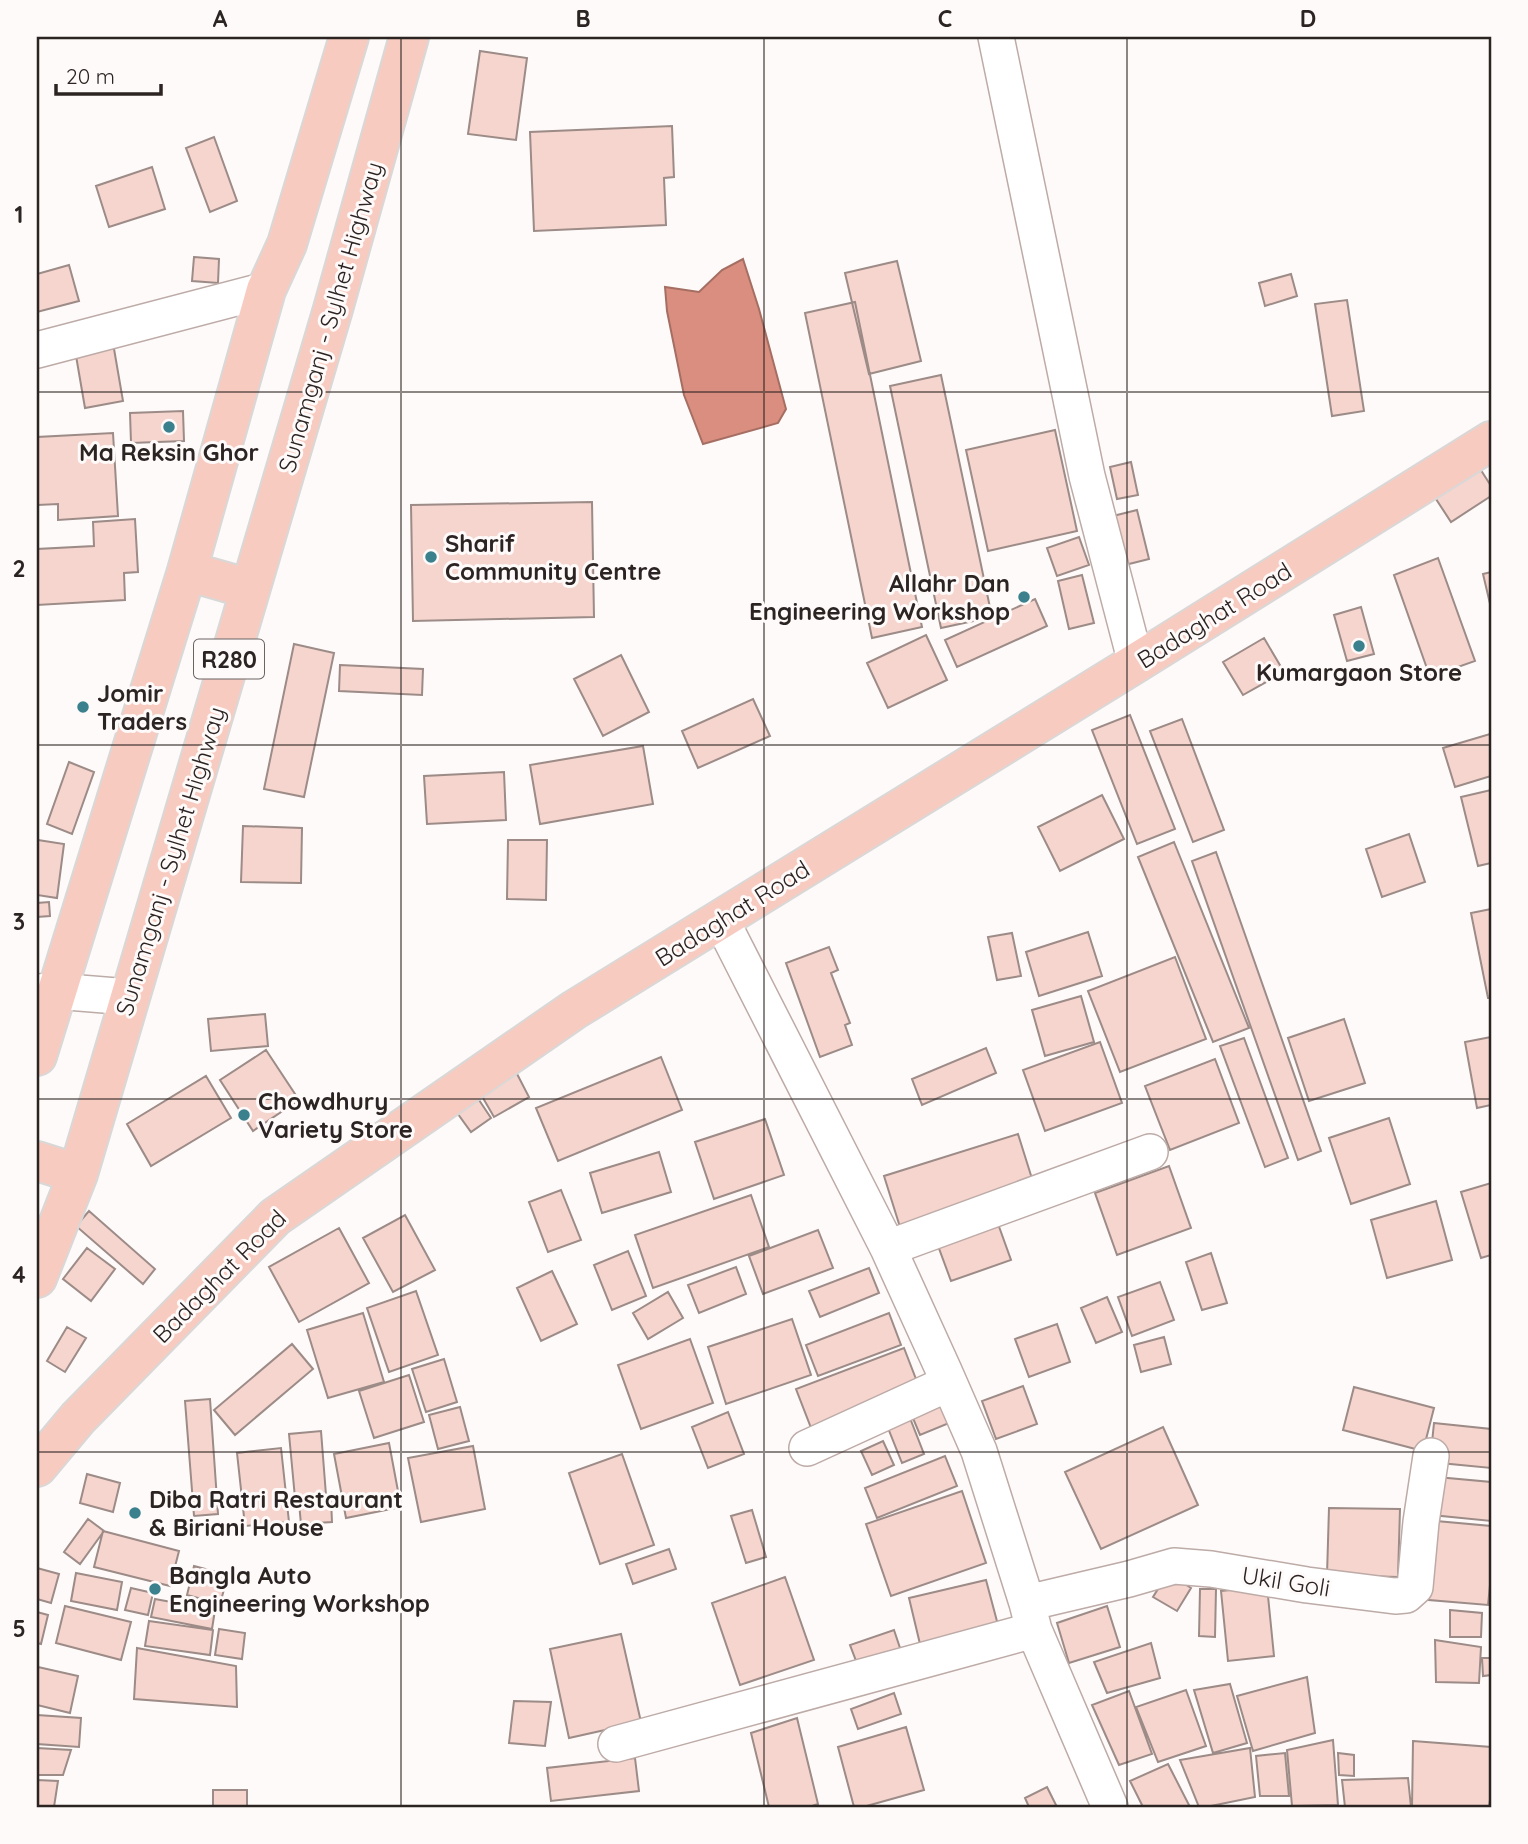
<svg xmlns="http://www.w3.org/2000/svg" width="1528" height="1844" font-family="Quicksand,sans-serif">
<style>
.water{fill:#d98e7f;stroke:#a56e63;stroke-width:2}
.building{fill:#f5d5cd;stroke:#9c8b87;stroke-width:2}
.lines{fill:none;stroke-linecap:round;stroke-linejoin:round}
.minor-casing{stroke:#bdaba7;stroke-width:38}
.major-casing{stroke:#d9d8d7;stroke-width:42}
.minor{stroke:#fff;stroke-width:35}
.major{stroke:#f8cbc1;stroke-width:38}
.grid{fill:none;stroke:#2b2423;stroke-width:2;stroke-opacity:0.55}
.poi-dot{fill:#3b808d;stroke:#fefaf9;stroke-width:2.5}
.labels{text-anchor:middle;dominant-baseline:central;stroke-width:6;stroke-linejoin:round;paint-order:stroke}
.shield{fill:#fefaf9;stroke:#6a6463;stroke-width:2}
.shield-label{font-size:23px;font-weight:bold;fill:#2b2423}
.street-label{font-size:24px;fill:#2b2423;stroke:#fefaf9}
.poi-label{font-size:24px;font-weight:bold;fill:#2b2423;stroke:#fefaf9;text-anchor:start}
.neatline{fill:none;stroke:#2b2423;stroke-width:2.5}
.grid-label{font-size:23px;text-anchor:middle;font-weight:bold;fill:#2b2423}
</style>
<rect width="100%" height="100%" fill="#fefaf9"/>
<path class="water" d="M743 259 759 309 786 409 778 423 703 444 684 395 667 311 665 287 699 292 722 270Z"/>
<path class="building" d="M480 51 527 58 516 140 468 134Z
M672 126 674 177 664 178 666 225 534 231 530 132Z
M214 137 237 201 210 212 186 148Z
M152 167 165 209 109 227 96 186Z
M194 257 219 259 218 283 192 281Z
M897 261 921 361 869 374 845 273Z
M69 265 79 301 37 312V274Z
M1291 274 1297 296 1265 306 1259 283Z
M1347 300 1364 411 1332 416 1315 304Z
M855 302 922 627 872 638 805 313Z
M113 343 123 401 85 408 75 350Z
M941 375 992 617 941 628 890 386Z
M183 411 184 441 131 443 130 413Z
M1055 430 1077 531 988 551 966 450Z
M113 433 118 516 58 520V504L38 505 37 437Z
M1131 462 1138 495 1117 499 1110 467Z
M1479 467 1491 486V496L1451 522 1434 496Z
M592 502 594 617 413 621 411 505Z
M1137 510 1149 559 1125 565 1113 516Z
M135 519 138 572 124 573 125 600 37 605V549L94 546 93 522Z
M1079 537 1089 565 1057 576 1047 548Z
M1438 558 1475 661 1430 677 1394 575Z
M1491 572V608L1483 574Z
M1082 575 1094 623 1069 629 1058 581Z
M1035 599 1047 626 957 667 945 640Z
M1361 607 1374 654 1347 661 1334 615Z
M926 635 947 680 888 708 867 663Z
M1264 638 1284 672 1243 695 1223 662Z
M294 644 334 653 304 797 264 789Z
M621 655 649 712 603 736 574 679Z
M340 665 423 669 422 695 339 691Z
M753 699 770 736 698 768 682 731Z
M1130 715 1175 829 1137 844 1092 730Z
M1182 719 1224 830 1193 842 1150 731Z
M1490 734 1491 739V776L1455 787 1443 748Z
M643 746 653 804 540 824 530 765Z
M69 762 94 772 72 834 47 824Z
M504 772 506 820 427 824 424 776Z
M1491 790V863L1478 866 1461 797Z
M1102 795 1124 839 1060 871 1038 827Z
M243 826 302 828 301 883 241 882Z
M1409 834 1425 882 1382 897 1366 849Z
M38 840 64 844 57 898 37 895V853Z
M508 840H547L546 900 507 899Z
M1174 842 1249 1028 1213 1042 1138 857Z
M1216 852 1321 1151 1298 1160 1192 861Z
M49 902 50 916 37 917V903Z
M1491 909V998H1488L1471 913Z
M1088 932 1102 976 1039 996 1026 952Z
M1012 933 1021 976 997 980 988 937Z
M829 947 838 970 831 973 850 1023 845 1025 852 1045 820 1057 786 963Z
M1175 957 1206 1039 1120 1072 1088 991Z
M1081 996 1094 1042 1045 1056 1032 1010Z
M265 1014 268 1046 211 1051 208 1019Z
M1344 1019 1365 1083 1309 1101 1288 1038Z
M1491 1037V1105L1477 1108 1465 1042Z
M1244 1038 1288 1158 1265 1167 1220 1046Z
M1100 1042 1122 1103 1045 1131 1023 1070Z
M986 1048 996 1073 922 1105 912 1079Z
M266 1050 299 1100 253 1131 220 1080Z
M661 1057 682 1110 558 1161 536 1108Z
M1215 1059 1239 1123 1170 1150 1145 1086Z
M515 1070 529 1097 494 1117 479 1091Z
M206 1076 231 1118 151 1166 127 1124Z
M471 1088 491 1118 471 1132 450 1103Z
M1389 1118 1410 1184 1351 1204 1329 1138Z
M765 1119 784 1175 714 1199 695 1142Z
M1018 1134 1034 1185 900 1227 884 1176Z
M659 1152 671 1192 602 1213 590 1173Z
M1169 1166 1191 1228 1117 1255 1095 1193Z
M1491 1183V1255L1481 1258 1461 1192Z
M561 1190 581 1240 548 1252 529 1202Z
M751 1195 769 1247 653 1288 635 1235Z
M1436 1201 1452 1260 1387 1278 1371 1220Z
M89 1211 155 1269 143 1284 76 1226Z
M405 1215 435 1270 393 1292 363 1238Z
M997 1221 1011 1260 951 1281 937 1243Z
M339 1228 369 1283 299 1322 269 1267Z
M818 1230 833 1268 763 1294 749 1256Z
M87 1248 115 1269 91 1301 63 1279Z
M628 1251 646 1296 612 1310 594 1265Z
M1211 1253 1227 1303 1202 1310 1186 1262Z
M736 1267 746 1294 699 1313 688 1285Z
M869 1268 879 1293 820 1317 809 1291Z
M552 1271 577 1324 541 1341 517 1288Z
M1160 1282 1174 1320 1132 1336 1118 1297Z
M416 1291 438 1355 389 1372 367 1308Z
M668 1292 683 1318 648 1339 633 1313Z
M1107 1297 1122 1332 1096 1343 1081 1308Z
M363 1313 384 1382 328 1398 307 1330Z
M889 1313 901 1345 818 1376 806 1345Z
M792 1319 811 1375 726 1404 708 1347Z
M1057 1324 1070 1362 1029 1377 1015 1339Z
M67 1327 86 1338 65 1372 47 1361Z
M1164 1337 1171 1364 1141 1372 1134 1345Z
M690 1339 713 1403 641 1429 618 1365Z
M292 1344 313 1369 235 1435 214 1410Z
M904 1348 921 1392 813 1433 796 1389Z
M444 1359 457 1402 426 1412 412 1369Z
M409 1375 424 1422 374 1438 359 1391Z
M1023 1386 1037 1424 996 1439 982 1401Z
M1354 1387 1434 1408 1423 1451 1343 1430Z
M950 1395 959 1419 920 1435 910 1411Z
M210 1399 218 1514 194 1516 185 1401Z
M460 1407 469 1441 438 1449 429 1415Z
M728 1412 744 1454 708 1468 692 1427Z
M908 1413 924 1454 902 1463 886 1423Z
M1434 1423 1491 1429V1468L1430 1462Z
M1163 1427 1198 1505 1101 1549 1065 1472Z
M321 1431 326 1495 295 1498 289 1434Z
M883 1441 894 1465 872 1475 861 1451Z
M389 1443 401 1507 346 1518 334 1454Z
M473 1446 485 1509 421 1522 408 1458Z
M281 1448 289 1522 245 1526 237 1453Z
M622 1454 654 1545 600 1564 569 1473Z
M945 1456 957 1486 877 1518 865 1488Z
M87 1474 120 1483 113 1512 80 1503Z
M1426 1476 1491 1482V1521L1422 1514Z
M962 1491 986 1563 891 1596 866 1524Z
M331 1499 332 1522 301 1524 299 1503Z
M1329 1508 1400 1509 1398 1577 1327 1575Z
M752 1510 766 1557 746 1563 731 1516Z
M88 1519 104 1531 80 1564 64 1552Z
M1425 1520 1491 1526V1575L1488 1605 1417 1599Z
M103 1531 179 1551 170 1586 94 1567Z
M669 1549 676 1569 633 1584 626 1564Z
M194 1566 228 1575 220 1604 187 1595Z
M37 1568 59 1574 51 1603 37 1599Z
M76 1573 122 1582 117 1610 71 1601Z
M1168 1573 1191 1588 1177 1611 1153 1597Z
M785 1577 814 1660 740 1685 712 1603Z
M986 1580 998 1625 920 1644 909 1598Z
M1267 1586 1274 1656 1228 1661 1221 1591Z
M131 1588 153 1593 148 1615 125 1610Z
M1200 1589H1216L1215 1637 1199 1636Z
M155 1599 215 1610 212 1629 151 1617Z
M65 1606 131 1622 121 1660 56 1643Z
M1107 1606 1120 1647 1069 1663 1057 1623Z
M1450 1610 1482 1613 1481 1637H1450Z
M37 1612 48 1615 41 1644 37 1643Z
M149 1621 213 1630 210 1655 145 1646Z
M219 1629 245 1633 242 1659 215 1655Z
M894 1630 901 1651 858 1666 850 1645Z
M621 1634 641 1722 569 1738 550 1649Z
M1435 1640 1481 1647 1479 1683 1436 1682Z
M1151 1643 1160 1678 1107 1693 1094 1662Z
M137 1648 236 1666 237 1707 134 1699Z
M1482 1658H1491V1675L1483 1676Z
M38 1667 78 1676 70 1713 37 1705Z
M1307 1677 1315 1733 1253 1751 1237 1696Z
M1230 1684 1247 1743 1213 1753 1194 1690Z
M1186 1690 1206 1746 1158 1762 1136 1707Z
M1129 1691 1152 1754 1119 1765 1092 1705Z
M894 1693 901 1714 858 1729 851 1709Z
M514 1701 551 1702 545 1746 509 1743Z
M37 1715 81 1718 79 1747 37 1744Z
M797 1718 818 1804 809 1807H769L751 1733Z
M906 1727 924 1790 863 1807H854L838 1747Z
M1333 1740 1338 1805 1292 1806 1287 1750Z
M1413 1741 1491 1747V1793L1489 1807H1412Z
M37 1748 71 1750 63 1775H37Z
M1250 1748 1255 1797 1206 1807H1199L1180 1760Z
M1285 1753 1289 1796H1260L1256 1756Z
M1338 1753 1354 1755V1776L1339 1775Z
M635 1758 639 1791 551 1801 547 1768Z
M1168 1764 1190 1807H1143L1130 1781Z
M1408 1778 1411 1807H1345L1342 1780Z
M37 1780 58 1781 54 1807H37Z
M1047 1787 1057 1807H1029L1025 1798Z
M213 1790H247V1807H213Z"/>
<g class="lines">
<g class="minor-casing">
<path id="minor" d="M996 37 1087 476 1136 663
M37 350 266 290
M721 920 888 1248 944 1371 979 1451 1027 1603 1034 1630 1110 1807
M37 992 55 991 129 997
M888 1248 1150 1152
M807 1448 949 1383
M1027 1603 1129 1579 1174 1566 1211 1569 1307 1585 1395 1596 1406 1595 1415 1587 1421 1522 1431 1456
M616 1744 1034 1630"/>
</g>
<g class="major-casing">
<path id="major" d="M187 571 250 589
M37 1056 187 571 266 290 287 244 349 37
M37 1161 78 1174
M37 1278 78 1174 333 309 409 37
M37 1467 78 1418 275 1217 574 1010 1136 663 1491 441"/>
</g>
<use href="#minor" class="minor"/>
<use href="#major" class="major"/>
</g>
<path class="grid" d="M401 37V1807M764 37V1807M1127 37V1807M37 392H1491M37 745H1491M37 1099H1491M37 1452H1491"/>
<g class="poi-dot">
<circle cx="169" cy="427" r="7"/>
<circle cx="431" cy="557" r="7"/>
<circle cx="1024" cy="597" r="7"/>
<circle cx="1359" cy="646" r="7"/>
<circle cx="83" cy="707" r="7"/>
<circle cx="244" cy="1115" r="7"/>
<circle cx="135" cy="1513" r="7"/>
<circle cx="155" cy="1589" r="7"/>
</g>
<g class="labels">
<rect class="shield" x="194" y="639.5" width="70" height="39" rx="5"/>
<g class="shield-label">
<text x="229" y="659">R280</text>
</g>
<g class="street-label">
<text transform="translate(330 317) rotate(-74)">Sunamganj - Sylhet Highway</text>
<text transform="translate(1214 615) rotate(-32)">Badaghat Road</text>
<text transform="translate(170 861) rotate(-73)">Sunamganj - Sylhet Highway</text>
<text transform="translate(732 913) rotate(-32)">Badaghat Road</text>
<text transform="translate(219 1276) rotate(-45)">Badaghat Road</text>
<text transform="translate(1286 1581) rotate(9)">Ukil Goli</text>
</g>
<g class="poi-label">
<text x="169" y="452" text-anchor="middle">Ma Reksin Ghor</text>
<text x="445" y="543">Sharif<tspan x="445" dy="28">Community Centre</tspan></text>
<text x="1010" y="583" text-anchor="end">Allahr Dan<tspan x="1010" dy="28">Engineering Workshop</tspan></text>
<text x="1359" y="672" text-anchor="middle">Kumargaon Store</text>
<text x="97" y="693">Jomir<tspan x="97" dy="28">Traders</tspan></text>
<text x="258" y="1101">Chowdhury<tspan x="258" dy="28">Variety Store</tspan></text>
<text x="149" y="1499">Diba Ratri Restaurant<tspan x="149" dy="28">&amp; Biriani House</tspan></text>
<text x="169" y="1575">Bangla Auto<tspan x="169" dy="28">Engineering Workshop</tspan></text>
</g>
</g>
<rect width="1528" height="1844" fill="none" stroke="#fefaf9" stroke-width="77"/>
<path d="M56 84v10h105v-10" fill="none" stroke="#2b2423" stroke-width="3.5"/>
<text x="66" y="84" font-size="21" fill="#2b2423" stroke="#fefaf9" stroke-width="5" paint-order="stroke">20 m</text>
<rect x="38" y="38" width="1452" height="1768" class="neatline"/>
<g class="grid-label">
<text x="220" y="27">A</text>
<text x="583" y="27">B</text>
<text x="945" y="27">C</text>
<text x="1308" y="27">D</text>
<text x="19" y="223">1</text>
<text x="19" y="577">2</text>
<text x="19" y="930">3</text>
<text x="19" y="1283">4</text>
<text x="19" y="1637">5</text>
</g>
</svg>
